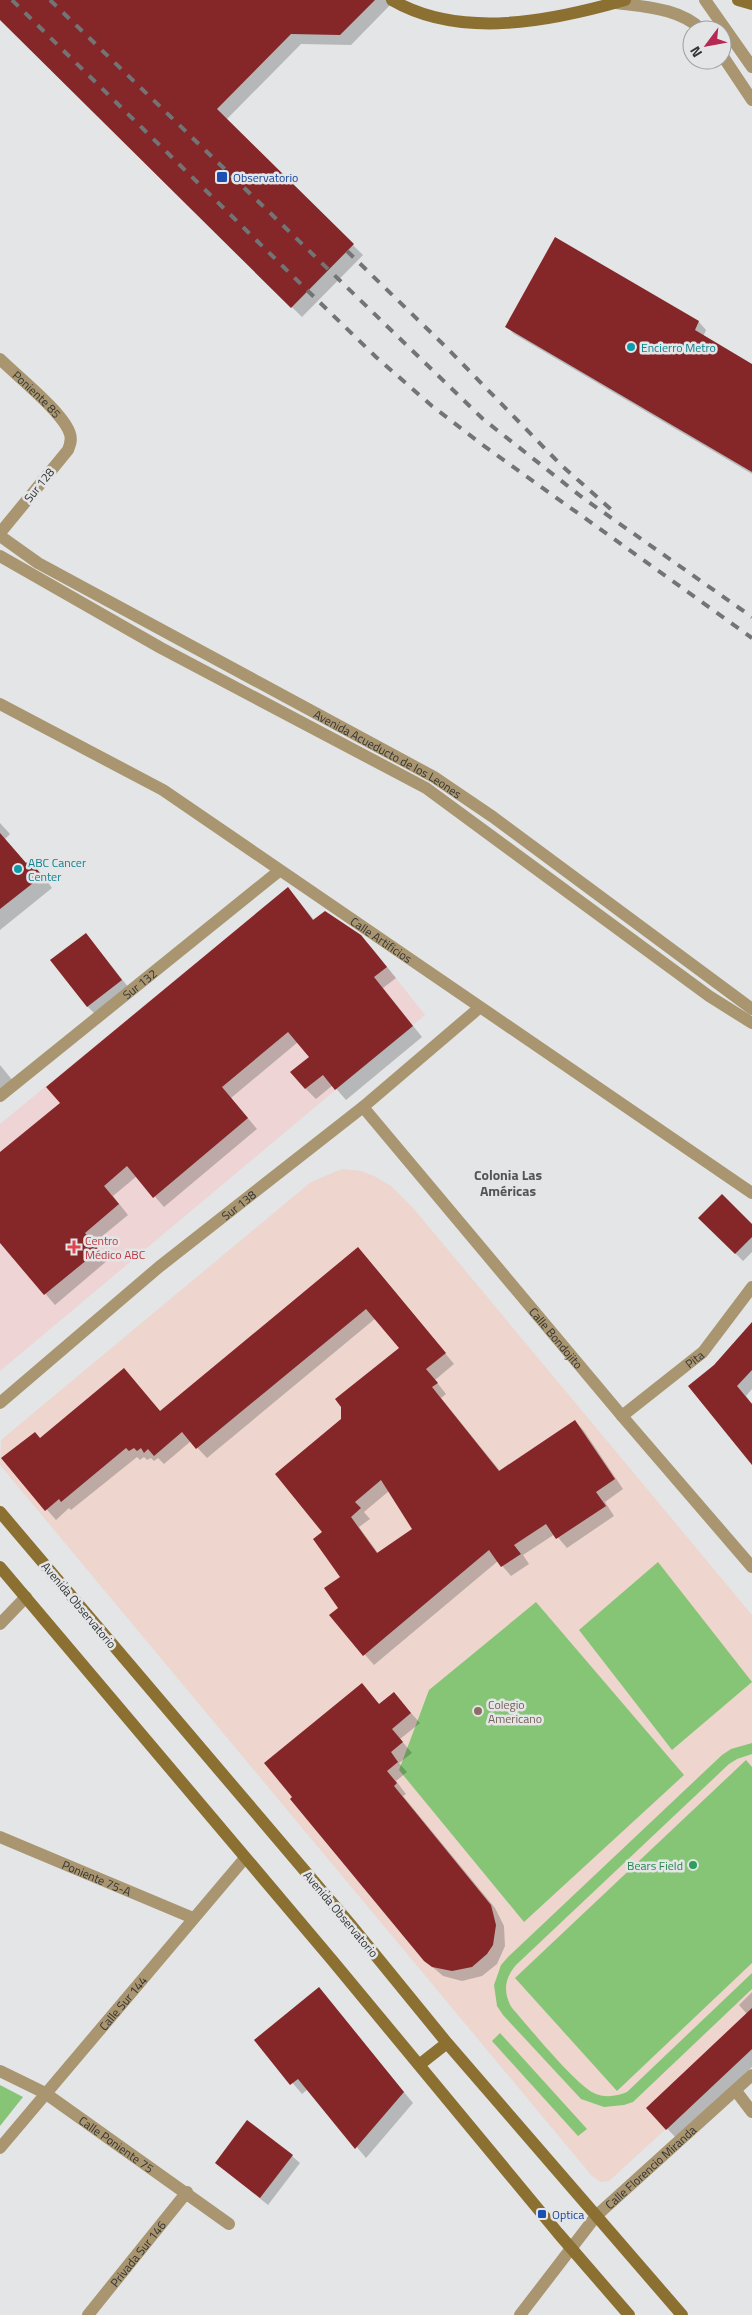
<svg xmlns="http://www.w3.org/2000/svg" width="752" height="2315" font-family="'Titillium Web',sans-serif">
<style>
.education{fill:#eed5cd}
.medical{fill:#eed4d4}
.green{fill:#86c576}
.shadow{fill:#0003;fill-rule:evenodd}
.building{fill:#852728;fill-rule:evenodd}
.lines{fill:none;stroke-linecap:round;stroke-linejoin:round}
.minor{stroke:#a99670;stroke-width:12}
.tertiary{stroke:#a99670;stroke-width:12}
.secondary{stroke:#8b7032;stroke-width:12}
.rail{stroke:#737475;stroke-width:4;stroke-dasharray:9 9;stroke-linecap:butt}
.transit-dot{fill:#1a4fb4;stroke:#e3e5e7;stroke-width:2}
.culture-dot{fill:#0f9aa8;stroke:#e3e5e7;stroke-width:2}
.health-dot{fill:#e0444e;stroke:#e3e5e7;stroke-width:2}
.education-dot{fill:#8d6e63;stroke:#e3e5e7;stroke-width:2}
.leisure-dot{fill:#2e9e5b;stroke:#e3e5e7;stroke-width:2}
.labels{text-anchor:middle;dominant-baseline:central;stroke-width:5;stroke-linejoin:round;paint-order:stroke}
.transit-label{font-size:12px;fill:#164399;stroke:#e3e5e7;text-anchor:start}
.culture-label{font-size:12px;fill:#0d838f;stroke:#e3e5e7;text-anchor:start}
.street-label{font-size:12px;fill:#333434;stroke:#e3e5e7}
.health-label{font-size:12px;fill:#be3a42;stroke:#e3e5e7;text-anchor:start}
.education-label{font-size:12px;fill:#785e54;stroke:#e3e5e7;text-anchor:start}
.leisure-label{font-size:12px;fill:#27864d;stroke:#e3e5e7;text-anchor:end}
.neighbourhood-label{font-size:14px;font-weight:bold;fill:#535456;stroke:#e3e5e7}
</style>
<rect width="100%" height="100%" fill="#e3e5e7"/>
<path class="education" d="M342 1169 361 1171 374 1176 391 1186 414 1209 752 1615V2050L609 2181 601 2182 592 2176 0 1465 1 1440 311 1182Z"/>
<path class="medical" d="M288 887 312 920 322 913 372 948 425 1015 0 1371V1124Z"/>
<path class="green" d="M658 1562 752 1682 672 1750 579 1630Z
M536 1602 684 1775 524 1922 399 1770 429 1690Z
M752 1743V1754L737 1759 729 1764 516 1965C504 1979 503 1993 512 2008 528 2026 578 2088 596 2094 607 2098 617 2096 627 2092L752 1973V1989L633 2102 624 2105 604 2107 581 2099 503 2015 497 2006 494 1985 501 1965 508 1957 722 1755 731 1749Z
M746 1760 752 1767V1963L617 2091 515 1978Z
M500 2033 587 2129 578 2136 492 2041Z
M0 2085 23 2097 0 2126Z"/>
<path class="shadow" d="M0 0H395L351 45 301 44 226 120 363 255 302 317 0 18Z
M555 239 699 322 706 330 703 337 752 365V474L514 334 507 327Z
M0 823 10 834 5 839 27 864 29 862 41 873 52 888 0 930Z
M288 888 314 920 360 936 371 947 396 978 383 988 422 1037 346 1100 333 1085 316 1099 306 1089 310 1057 298 1042 231 1098 257 1129 164 1207 137 1176 113 1196 128 1215 94 1243 108 1260 55 1305 0 1241V1154L61 1103Z
M86 934 129 988 95 1014 87 1006Z
M0 1065 18 1087 0 1102Z
M700 1218 752 1226V1252L743 1261Z
M367 1258 454 1364 435 1380 446 1394 441 1398 500 1471 575 1421 584 1431 623 1489 605 1502 614 1516 567 1548 555 1534 523 1555 529 1564 511 1576 498 1561 374 1665 330 1615 339 1608 342 1578 324 1532 342 1420 400 1348 376 1318 207 1458 191 1441 164 1464 158 1458 154 1461 151 1458 147 1460 144 1457 140 1460 137 1457 71 1510 69 1508 56 1520 2 1458 41 1440 124 1370 161 1412ZM389 1491 413 1530 378 1553 359 1527 370 1519 364 1512Z
M752 1324V1389L746 1396 752 1404V1463L715 1366Z
M362 1685 380 1705 394 1694 420 1723 400 1739 412 1753 399 1763 407 1772 396 1781 406 1794 403 1796 495 1908 504 1926 505 1946 497 1964 482 1976 462 1981 443 1976 428 1963Z
M319 1989 413 2103 366 2158 308 2089 302 2094 256 2040Z
M752 1992V2067L676 2138 648 2108 747 2014 739 2005Z
M292 2156 300 2163 268 2205 216 2163Z"/>
<path class="building" d="M0 0H375L340 35 291 34 217 109 354 244 291 308 0 20Z
M555 237 699 321 695 330 752 364V472L505 327Z
M0 833 26 863 30 860 42 876 0 909Z
M288 887 313 920 325 911 361 935 387 967 374 977 413 1026 335 1090 323 1075 305 1089 290 1072 309 1057 288 1032 222 1087 248 1118 153 1198 127 1166 104 1186 119 1204 85 1233 99 1250 44 1295 0 1243V1152L60 1103 46 1087Z
M86 933 122 980 87 1007 50 960Z
M722 1194 752 1224V1237L735 1254 698 1218Z
M358 1247 446 1353 426 1369 438 1383 432 1387 499 1471 575 1420 615 1479 596 1492 606 1506 556 1539 546 1524 514 1545 521 1554 501 1567 489 1550 363 1656 329 1615 338 1608 324 1588 340 1577 313 1539 322 1532 275 1474 341 1419V1407L335 1399 399 1348 366 1309 196 1449 182 1432 154 1456 148 1449 144 1453 141 1448 137 1451 134 1448 129 1451 126 1448 61 1502 59 1499 45 1511 1 1458 35 1432 40 1438 124 1368 160 1411ZM381 1480 412 1529 377 1553 351 1517 361 1508 355 1502Z
M752 1322V1370L737 1386 752 1404V1465L688 1386 714 1365Z
M362 1683 379 1704 394 1692 411 1713 392 1729 403 1742 391 1752 398 1762 387 1771 397 1783 394 1786 491 1905 496 1925 493 1945 487 1954 472 1967 452 1971 432 1967 424 1961 290 1799 292 1797 264 1763Z
M319 1987 404 2092 355 2149 298 2079 290 2085 254 2040Z
M752 2008V2049L666 2130 646 2108Z
M247 2120 293 2155 260 2198 215 2163Z"/>
<g class="lines">
<g class="minor">
<path id="s1" d="M0 359C17 376 64 413 70 434 72 440 70 445 68 450L0 533"/>
<path id="s2" d="M0 536 38 563 434 777 493 817 752 1009"/>
<path d="M0 556 161 648 426 788 709 996 752 1023"/>
<path id="s3" d="M0 704 163 790 752 1193"/>
<path id="s4" d="M0 1096 279 871"/>
<path id="s5" d="M363 1107 622 1416 752 1567"/>
<path id="s6" d="M0 1403 159 1267 363 1107 479 1008"/>
<path id="s7" d="M622 1416 703 1352 752 1287"/>
<path d="M0 1624 26 1597"/>
<path id="s8" d="M0 1837 193 1918"/>
<path id="s9" d="M0 2071 45 2093 229 2224"/>
<path d="M736 2091 752 2112"/>
<path id="s10" d="M0 2148 245 1858"/>
<path id="s11" d="M88 2315 187 2192"/>
<path id="s12" d="M520 2315 596 2216 752 2075"/>
</g>
<path class="tertiary" d="M705 0 752 67
M616 3C645 7 680 8 702 30
M722 55 752 100"/>
<path class="secondary" d="M392 0C461 40 552 21 625 0
M738 0 752 4
M0 1512 350 1924 447 2043 682 2315
M0 1567 332 1960 558 2233 629 2315
M419 2065 447 2043"/>
<path class="rail" d="M12 0 308 291 376 357 432 406 480 443 752 638
M50 0 483 419 583 498 752 617
M347 251 448 349 560 464 615 513"/>
</g>
<g class="transit-dot">
<rect x="216" y="171" width="12" height="12" rx="2.5"/>
<rect x="537" y="2209" width="10" height="10" rx="2.5"/>
</g>
<g class="culture-dot">
<circle cx="631" cy="347" r="5"/>
<circle cx="18" cy="869" r="5"/>
</g>
<path class="health-dot" d="M71.5 1239.5h5v5h5v5h-5v5h-5v-5h-5v-5h5z"/>
<circle class="education-dot" cx="478" cy="1711" r="5"/>
<circle class="leisure-dot" cx="693" cy="1865" r="5"/>
<g class="labels">
<g class="transit-label">
<text x="233" y="177">Observatorio</text>
<text x="552" y="2214">Optica</text>
</g>
<g class="culture-label">
<text x="641" y="347">Encierro Metro</text>
<text x="28" y="862">ABC Cancer<tspan x="28" dy="14">Center</tspan></text>
</g>
<g class="street-label">
<text stroke="none"><textPath href="#s1" startOffset="51">Poniente 85</textPath></text>
<text transform="translate(39 485) rotate(-51)">Sur 128</text>
<text stroke="none"><textPath href="#s2" startOffset="445">Avenida Acueducto de los Leones</textPath></text>
<text stroke="none"><textPath href="#s3" startOffset="449">Calle Artificios</textPath></text>
<text stroke="none"><textPath href="#s4" startOffset="179">Sur 132</textPath></text>
<text stroke="none"><textPath href="#s6" startOffset="310">Sur 138</textPath></text>
<text stroke="none"><textPath href="#s5" startOffset="301">Calle Bondojito</textPath></text>
<text stroke="none"><textPath href="#s7" startOffset="92">Pita</textPath></text>
<text transform="translate(79 1605) rotate(50)">Avenida Observatorio</text>
<text stroke="none"><textPath href="#s8" startOffset="105">Poniente 75-A</textPath></text>
<text transform="translate(341 1914) rotate(50)">Avenida Observatorio</text>
<text stroke="none"><textPath href="#s10" startOffset="190">Calle Sur 144</textPath></text>
<text stroke="none"><textPath href="#s9" startOffset="138">Calle Poniente 75</textPath></text>
<text stroke="none"><textPath href="#s12" startOffset="198">Calle Florencio Miranda</textPath></text>
<text stroke="none"><textPath href="#s11" startOffset="79">Privada Sur 146</textPath></text>
</g>
<g class="health-label">
<text x="85" y="1240">Centro<tspan x="85" dy="14">Médico ABC</tspan></text>
</g>
<g class="education-label">
<text x="488" y="1704">Colegio<tspan x="488" dy="14">Americano</tspan></text>
</g>
<g class="leisure-label">
<text x="683" y="1865">Bears Field</text>
</g>
<g class="neighbourhood-label">
<text x="508" y="1174">Colonia Las<tspan x="508" dy="16">Américas</tspan></text>
</g>
</g>
<g transform="translate(707 45) rotate(238)"><circle r="24" fill="#e3e5e7" stroke="#9d9e9f"/>
<path d="M0-4L9 19L0 12L-9 19Z" fill="#b72854"/>
<text y="-8" font-size="14" font-weight="bold" text-anchor="middle" fill="#333434">N</text>
</g>
</svg>
